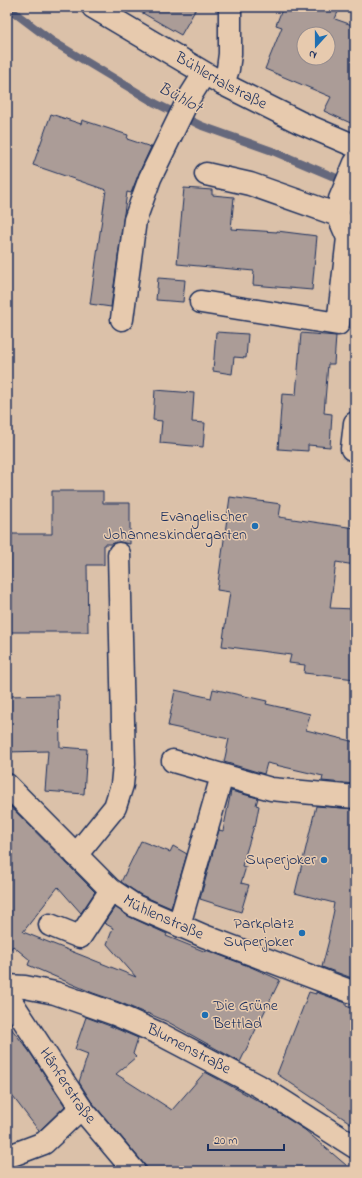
<svg xmlns="http://www.w3.org/2000/svg" width="362" height="1178" font-family="'Indie Flower',sans-serif">
<style>
.lines{fill:none;stroke-linecap:round;stroke-linejoin:round}
.stream{stroke:#65677b;stroke-width:8}
.building{fill:#ab9c97;stroke:#1b2f5e;fill-rule:evenodd}
.minor-casing{stroke:#1b2f5e;stroke-width:25}
.minor{stroke:#e7caae;stroke-width:22}
.poi-dot{fill:#1f6fb2;stroke:#e7caae;stroke-width:1.5}
.labels{text-anchor:middle;dominant-baseline:central;stroke-width:3;stroke-linejoin:round;paint-order:stroke}
.street-label{font-size:16px;fill:#1b2f5e;stroke:#e7caae}
.poi-label{font-size:16px;fill:#1b2f5e;stroke:#e7caae;text-anchor:end}
.water-label{font-size:17px;font-style:italic;fill:#2e3d65;stroke:#e7caae}
</style>
<rect width="100%" height="100%" fill="#dbc1a9"/>
<filter id="ink" filterUnits="userSpaceOnUse"><feTurbulence type="fractalNoise" baseFrequency=".025" numOctaves="2"/><feDisplacementMap in="SourceGraphic" scale="8" xChannelSelector="R" yChannelSelector="G"/><feConvolveMatrix kernelMatrix="1 2 1 2 8 2 1 2 1" color-interpolation-filters="sRGB"/></filter>
<g filter="url(#ink)">
<g class="lines">
<path class="stream" d="M7 7 52 41 155 103 202 126 275 152 346 182"/>
</g>
<path class="building" d="M132 7H197L181 35Z
M283 7H340L335 19 355 26V125L324 111 331 97 265 69 282 27 276 25ZM304 34H328V58H304Z
M51 114 81 124 82 120 128 135 127 139 151 147 139 173 131 193 127 192 111 307 90 304 106 190 33 165Z
M184 188 212 190V195L234 197 231 229 277 232V231L317 236 312 290 253 285 254 271 177 264Z
M158 278 185 280 183 302 156 300Z
M216 332 248 334 246 358 234 357 232 374 213 371Z
M301 333 336 336 334 364H328L324 413 332 414 330 447 308 445V451L278 449 282 394 296 395Z
M155 390 194 393 192 422 205 423 203 447 160 443 162 421 153 420Z
M52 491H103V503H130V544L119 542 112 544H104V565H87L88 632H7V534H52Z
M230 497 281 504 279 517 355 528V565L336 562 330 608 355 609V679L304 673 305 665 289 663 291 655 222 646 230 592 217 590Z
M213 689 267 701 266 704 310 714 306 730 355 742V784L322 781 323 776 267 763 264 774 224 762 229 739 168 726 175 690 211 698Z
M59 695 60 747 87 749 84 794 45 791 48 751 7 752V696Z
M231 791 258 798 256 805 259 806 255 827 254 826 242 866 246 867 241 883 249 885 241 912 200 899 219 830 223 831Z
M7 803 95 892 81 913 58 887 23 932 136 977 107 944 113 928 104 923 115 907 130 917 167 934 166 936 206 952V950L251 967 280 980 240 1062 168 1022 147 1013V1014L119 1002 93 993 28 965 30 960 13 946 7 954Z
M316 806 355 809V965L352 978 322 967 329 940 328 939 334 910 333 909 334 903 295 893Z
M141 841 170 852 173 846 187 854 171 908 141 895 121 882Z
M309 992 316 994V992L346 1003V1006L355 1009V1126L277 1074Z
M86 1017 110 1026 138 1038 133 1054 136 1057 116 1074 172 1110 205 1072 266 1105 305 1130 353 1171H150L91 1101 79 1082 88 1054 75 1049Z
M7 1023 29 1051 65 1106 39 1131 7 1089Z"/>
<g class="lines">
<g class="minor-casing">
<g id="minor">
<path id="s1" d="M93 7 223 84 299 122 355 146"/>
<path d="M223 84 228 69 230 54V7"/>
<path d="M206 174 250 184 338 215"/>
<path d="M201 302 338 324 348 238 338 215 340 199 355 163"/>
<path d="M122 319 135 220 150 178 189 98 204 74"/>
<path d="M355 423 352 449H355"/>
<path d="M173 761 271 789 355 797"/>
<path id="s2" d="M7 785 111 890 135 906 204 936 355 993"/>
<path d="M76 855 115 807 122 785 124 764 119 554"/>
<path d="M50 925 80 937 111 890"/>
<path d="M179 925 222 776"/>
<path id="s3" d="M7 986 25 987 55 993 115 1014 160 1034 259 1086 355 1147"/>
<path id="s4" d="M7 995 81 1108 134 1171"/>
<path d="M7 1157 44 1143 81 1108"/>
</g>
</g>
<use href="#minor" class="minor"/>
</g>
</g>
<g class="poi-dot">
<circle cx="255" cy="526" r="4"/>
<circle cx="324" cy="860" r="4"/>
<circle cx="302" cy="933" r="4"/>
<circle cx="205" cy="1015" r="4"/>
</g>
<g class="labels">
<g class="street-label">
<text stroke="none"><textPath href="#s1" startOffset="148">Bühlertalstraße</textPath></text>
<text stroke="none"><textPath href="#s2" startOffset="207">Mühlenstraße</textPath></text>
<text stroke="none"><textPath href="#s3" startOffset="194">Blumenstraße</textPath></text>
<text stroke="none"><textPath href="#s4" startOffset="109">Hänferstraße</textPath></text>
</g>
<g class="poi-label">
<text x="247" y="517">Evangelischer<tspan x="247" dy="18">Johanneskindergarten</tspan></text>
<text x="316" y="860">Superjoker</text>
<text x="294" y="924">Parkplatz<tspan x="294" dy="18">Superjoker</tspan></text>
<text x="213" y="1006" text-anchor="start">Die Grüne<tspan x="213" dy="18">Bettlad</tspan></text>
</g>
<g class="water-label">
<text transform="translate(180 98) rotate(28)">Bühlot</text>
</g>
</g>
<rect width="362" height="1178" fill="none" stroke="#e7caae" stroke-width="24"/>
<rect x="12" y="12" width="338" height="1154" fill="none" stroke="#1b2f5e" stroke-width="1.5" filter="url(#ink)"/>
<g transform="translate(316 46) rotate(201)"><circle r="19" fill="#e7caae" stroke="#958c8e"/>
<path d="M0-3L7 15L0 10L-7 15Z" fill="#1f6fb2"/>
<text y="-6" font-size="11" font-weight="bold" text-anchor="middle" fill="#1b2f5e">N</text>
</g>
<path d="M208 1144v6h76v-6" fill="none" stroke="#1b2f5e" stroke-width="2"/>
<text x="214" y="1144" font-size="12" fill="#1b2f5e" stroke="#e7caae" stroke-width="3" paint-order="stroke">20 m</text>
</svg>
